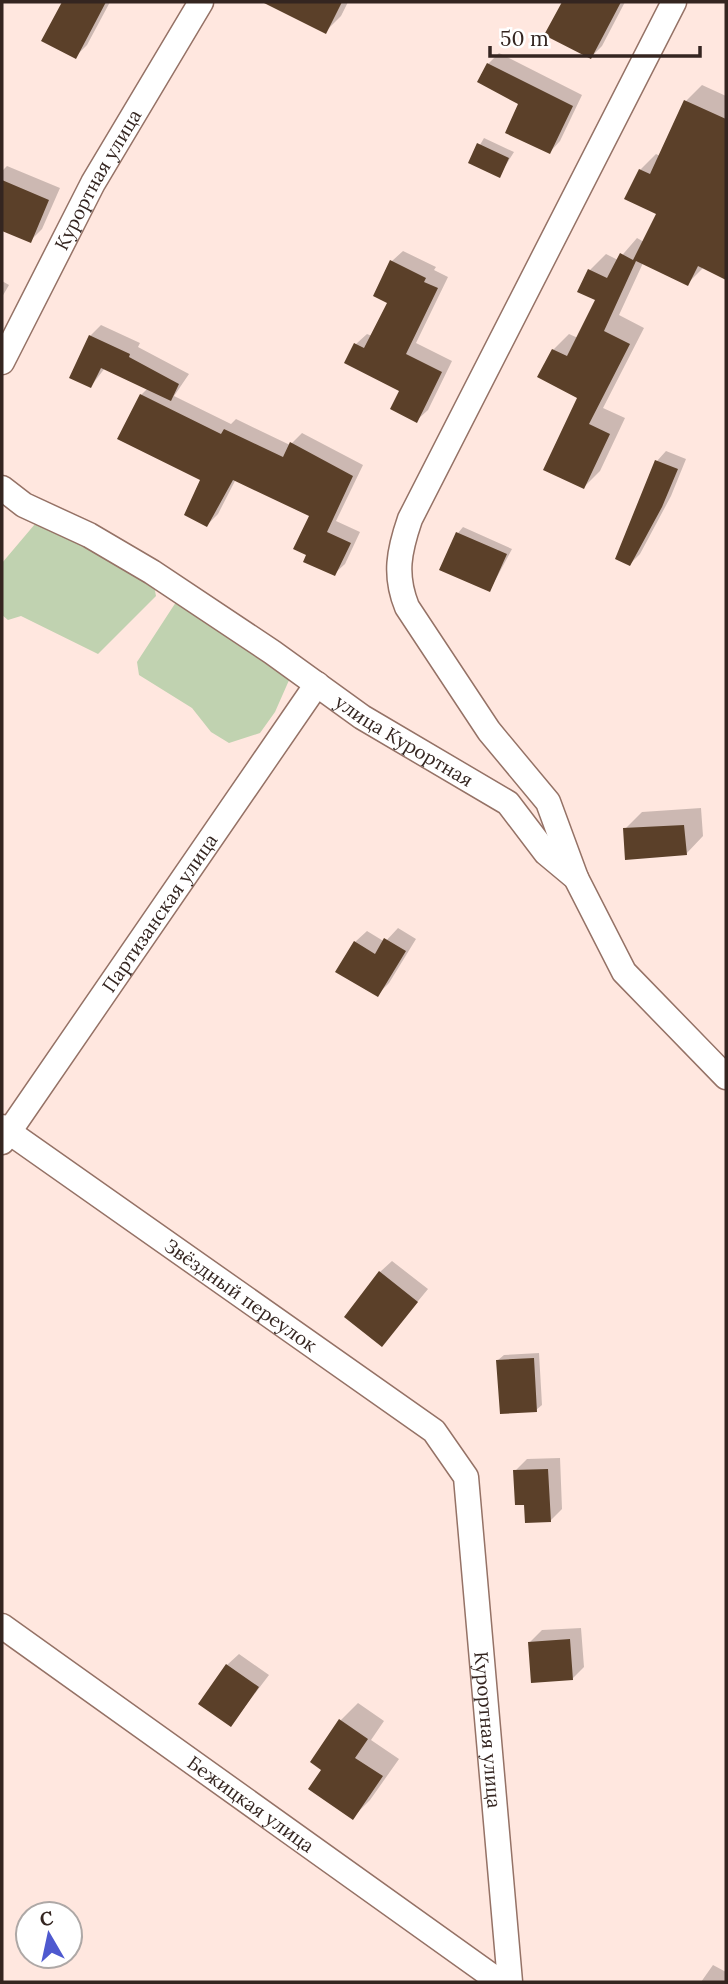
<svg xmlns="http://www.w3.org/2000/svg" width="728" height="1984" font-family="Lora,serif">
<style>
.green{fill:#c0d2b0}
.shadow{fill:#0003}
.building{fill:#5b4029}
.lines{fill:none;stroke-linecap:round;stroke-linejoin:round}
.street-casing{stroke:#957266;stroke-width:27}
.street{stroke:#fff;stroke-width:24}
.labels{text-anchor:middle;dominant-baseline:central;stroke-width:7;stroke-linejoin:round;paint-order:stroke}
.street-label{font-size:19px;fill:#342520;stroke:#fff}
</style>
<rect width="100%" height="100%" fill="#ffe7df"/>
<path class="green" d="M64 515 149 560 156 596 98 654 21 616 8 620 2 615V563L35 524Z
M178 599 290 678 275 712 260 733 229 743 211 732 192 708 139 675 137 662Z"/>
<path class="shadow" d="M64 2H110L87 45 75 57 43 40Z
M286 2H348L341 16 325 32 282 10Z
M564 2H625L602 46 591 57 547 34Z
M499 53 582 95 560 141 550 152 521 104 488 64Z
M702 85 726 96V278L704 267 687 284 643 263 619 315 644 328 603 408 625 418 600 471 584 487 579 397 553 350 569 334 578 338 598 299 590 270 606 254 618 260 637 238 644 242 658 214 640 170 656 154 660 156 686 101Z
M484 138 514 152 499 176 470 162Z
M7 166 60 188 42 229 30 241 2 229V171Z
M403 251 436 267 434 270 448 277 416 343 452 361 428 410 417 420 401 391 356 344 367 334 372 336 389 302 392 261Z
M2 281 9 285 2 297Z
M101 325 140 343 138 347 189 374 174 396 231 424 236 419 290 445 302 433 363 465 336 521 360 532 345 564 334 574 311 515 236 479 218 514 207 525 202 479 141 395 148 388 105 368 91 386 71 377 90 336Z
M666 451 686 459 671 496 640 554 630 564 617 558 657 461Z
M463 527 512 549 490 590 458 533Z
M701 808 703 836 686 854 625 829 642 812Z
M398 928 416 939 389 983 377 995 355 942 367 931 385 942Z
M392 1261 428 1289 382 1345 380 1272Z
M539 1353 542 1405 536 1410 498 1360 504 1355Z
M560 1458 562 1509 550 1521 526 1503 515 1471 527 1459Z
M581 1628 584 1667 572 1679 530 1642 542 1630Z
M239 1654 269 1675 231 1725 227 1665Z
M358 1703 384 1721 371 1740 399 1759 370 1800 353 1817 324 1769 341 1720Z
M713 1965 726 1972V1982H701Z"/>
<path class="building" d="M62 2H106L76 59 41 41Z
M262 2H342L326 34Z
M562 2H621L591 59 544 35Z
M487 63 573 106 550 154 505 133 518 104 477 82Z
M684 100 726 119V280L698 266 688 286 636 261 604 331 630 344 589 424 610 434 584 489 543 470 577 398 537 377 552 349 567 356 595 300 577 292 588 269 607 278 620 253 633 260 656 214 624 199 639 169 650 174Z
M477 143 509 158 500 178 468 163Z
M2 180 49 200 31 243 2 231Z
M390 260 426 278 424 282 438 288 406 354 442 372 417 423 390 409 399 391 344 363 354 343 364 348 387 303 373 296Z
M89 335 130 354 129 357 179 384 171 401 101 368 91 388 69 378Z
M140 394 221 434 224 429 283 457 290 442 353 476 327 532 351 543 335 576 303 562 306 555 293 549 309 516 233 480 207 527 184 515 200 480 117 439Z
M655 460 678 469 662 507 630 566 615 559Z
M456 532 507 554 490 592 439 570Z
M684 825 687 855 625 860 623 828Z
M384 938 406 951 378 997 335 972 354 941 375 954Z
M379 1271 418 1302 382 1347 344 1317Z
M534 1358 537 1412 500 1414 496 1360Z
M548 1469 551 1522 525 1523 524 1505H515L513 1470Z
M570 1639 573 1680 531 1683 528 1642Z
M226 1664 259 1687 231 1727 198 1704Z
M339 1719 368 1739 355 1758 383 1776 353 1820 308 1789 321 1770 310 1762Z"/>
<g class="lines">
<g class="street-casing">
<g id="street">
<path id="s1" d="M2 362 93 183 201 2"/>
<path id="s2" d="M2 488 24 505 89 535 152 572 272 652 362 717 508 803 546 853 576 878 624 972 726 1077"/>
<path d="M576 878 548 802 489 731 407 607C394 575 399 551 410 519L674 2"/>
<path id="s3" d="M2 1127 434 1431 466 1477 510 1982"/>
<path id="s4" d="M2 1142 317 684"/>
<path id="s5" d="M2 1626 500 1982"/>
</g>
</g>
<use href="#street" class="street"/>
</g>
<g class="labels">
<g class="street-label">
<text stroke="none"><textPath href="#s1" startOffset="206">Курортная улица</textPath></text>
<text stroke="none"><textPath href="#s2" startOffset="476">улица Курортная</textPath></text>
<text stroke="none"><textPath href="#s4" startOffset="278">Партизанская улица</textPath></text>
<text stroke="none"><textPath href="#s3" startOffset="292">Звёздный переулок</textPath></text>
<text stroke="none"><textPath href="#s3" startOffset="838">Курортная улица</textPath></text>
<text stroke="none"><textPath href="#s5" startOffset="306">Бежицкая улица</textPath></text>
</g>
</g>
<rect width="728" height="1984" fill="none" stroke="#342520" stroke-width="7"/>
<g transform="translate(49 1935) rotate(351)"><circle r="33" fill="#ffffff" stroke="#aea8a6" stroke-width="2"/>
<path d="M0-5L12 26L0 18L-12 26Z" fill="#4e59cf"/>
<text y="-10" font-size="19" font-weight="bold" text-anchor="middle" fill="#342520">С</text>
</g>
<path d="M490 46v10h210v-10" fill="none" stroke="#342520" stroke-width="3.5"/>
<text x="500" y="46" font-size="21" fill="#342520" stroke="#ffffff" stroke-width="5" paint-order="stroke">50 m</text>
</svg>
